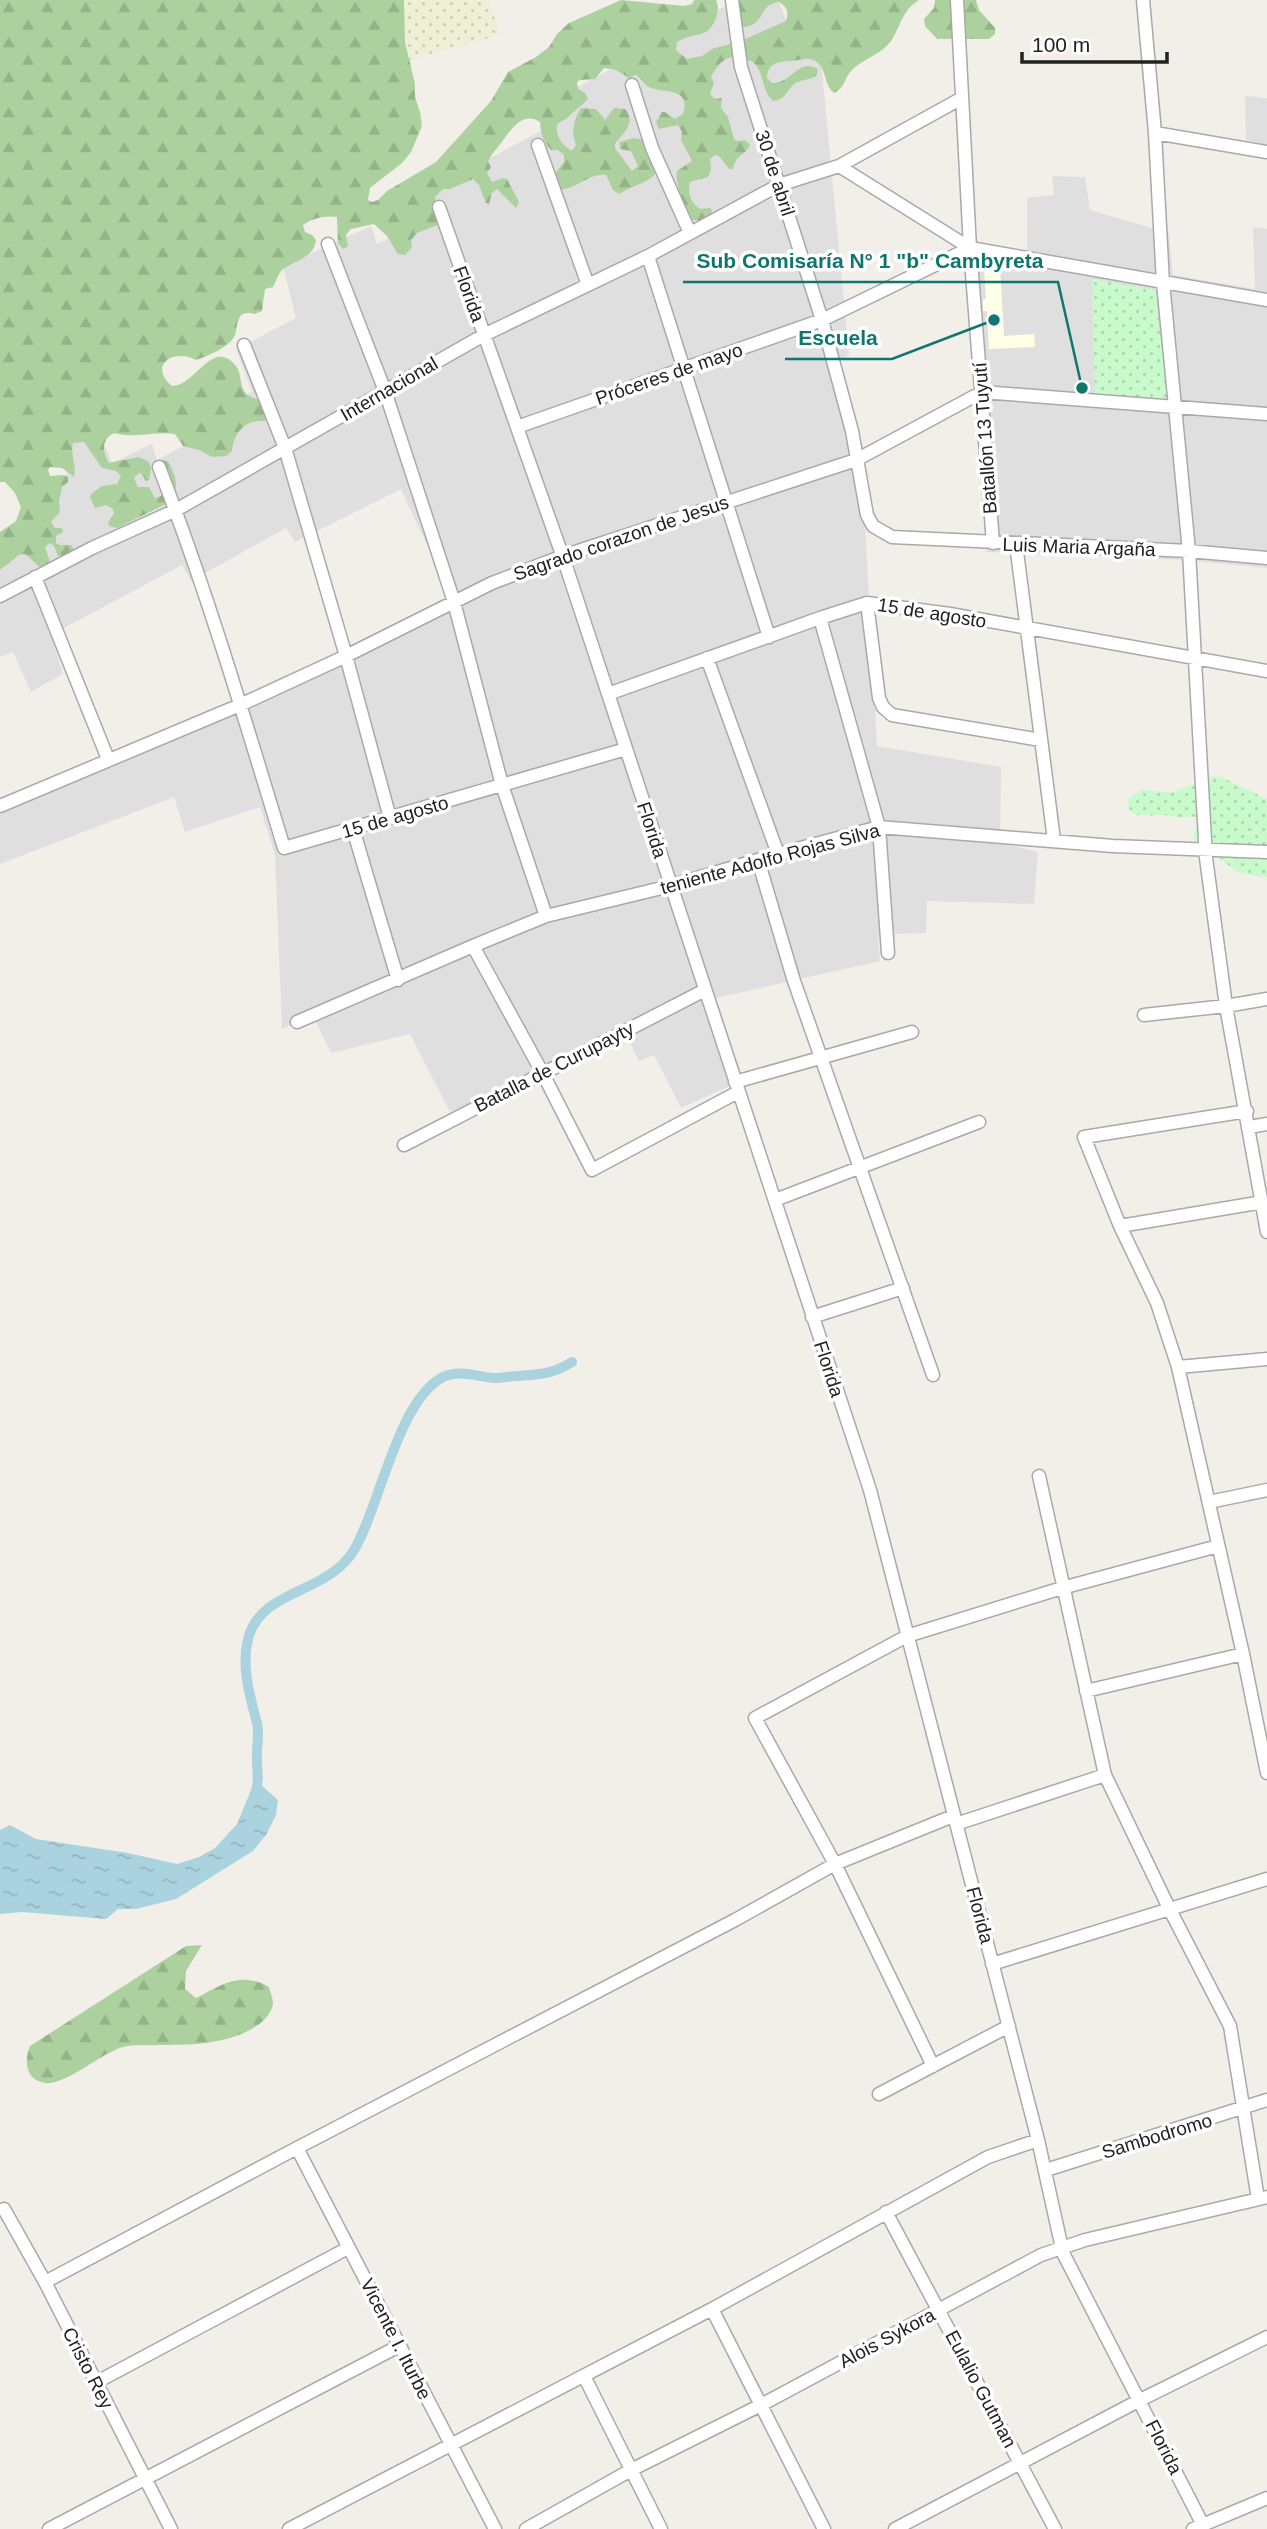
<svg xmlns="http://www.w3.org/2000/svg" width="1267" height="2529" font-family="Helvetica,sans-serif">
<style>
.residential{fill:#e0dfdf}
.education{fill:#ffffe5}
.farmland{fill:url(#farmland-dots)}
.forest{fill:url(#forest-firs)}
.park{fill:url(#park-dots)}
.water{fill:url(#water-ripples)}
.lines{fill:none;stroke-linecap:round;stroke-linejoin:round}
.canal{stroke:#aad3df;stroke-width:10}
.minor-casing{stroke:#a9a9a9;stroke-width:15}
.minor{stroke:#fff;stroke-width:12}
.labels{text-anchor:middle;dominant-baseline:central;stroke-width:7;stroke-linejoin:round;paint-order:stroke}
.street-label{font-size:19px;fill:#222;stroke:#fff}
.leader{fill:none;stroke:#0f766e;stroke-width:2.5}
.callout-dot{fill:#0f766e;stroke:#fff;stroke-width:2.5}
.callout-label{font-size:21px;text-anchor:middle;font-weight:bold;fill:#0f766e;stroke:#fff;stroke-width:7;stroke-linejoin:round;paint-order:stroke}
</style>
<defs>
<pattern id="farmland-dots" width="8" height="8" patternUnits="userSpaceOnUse" patternTransform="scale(1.75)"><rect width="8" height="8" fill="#eef0d5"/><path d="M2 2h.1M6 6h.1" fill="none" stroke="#ccceb7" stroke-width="1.8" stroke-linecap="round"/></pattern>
<pattern id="forest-firs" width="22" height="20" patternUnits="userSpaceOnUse" patternTransform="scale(1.75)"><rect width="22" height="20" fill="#add19e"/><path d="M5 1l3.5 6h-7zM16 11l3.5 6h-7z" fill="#95b388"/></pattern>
<pattern id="park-dots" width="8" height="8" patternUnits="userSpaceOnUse" patternTransform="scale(1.75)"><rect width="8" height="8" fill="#c8facc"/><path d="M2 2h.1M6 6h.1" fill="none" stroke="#acd6af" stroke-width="1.8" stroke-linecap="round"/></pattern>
<pattern id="water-ripples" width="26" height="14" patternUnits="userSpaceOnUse" patternTransform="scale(1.75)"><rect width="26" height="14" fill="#aad3df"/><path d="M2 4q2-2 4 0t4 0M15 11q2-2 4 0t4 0" fill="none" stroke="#92b5bf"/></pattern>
</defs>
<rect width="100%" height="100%" fill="#f2efe9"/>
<path class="residential" d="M748 0H778L790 30 818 29 849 355 839 361 861 451 877 746 1001 767 1000 842 1038 852 1034 904 927 901 926 933 878 935 880 961 716 998 743 1080 681 1108 654 1055 639 1061 626 1035 450 1112 410 1034 331 1053 313 1016 282 1029 275 855 260 807 185 832 174 797 0 864V802L240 700 453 594 422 535 401 489 295 542 286 528 191 581 182 565 51 635 63 674 31 692 13 652 0 657V544L60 509 53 492 67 474 56 448 98 429 112 463 152 444 157 460 235 419 228 402 252 392 236 349 296 318 283 266 371 226 377 244 430 221 421 195 565 118 562 96 721 8Z
M1245 96 1267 98V145L1246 140Z
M1052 176 1085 177 1090 210 1169 233 1173 275 1255 289 1253 227 1267 229V568L1185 560 986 552 969 243 1027 252V198L1054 195Z"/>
<path class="education" d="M1000 268 1004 336 1034 334 1035 347 989 349 987 311H983V299H986L984 269Z"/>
<path class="farmland" d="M375 0H489L500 35 393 65Z"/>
<path class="forest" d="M0 0H404L405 42 415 84V97L420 112 422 126 411 152 402 163 370 188 368 200 372 202 378 200 387 191 436 162 491 101 508 72 536 57 549 47 557 34 569 23 621 0 684 6 692 4 694 0H716C719 7 718 11 716 18 707 41 694 31 677 42L676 50 687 59 702 56 714 48 736 43 786 21C789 11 787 7 779 2 757 4 766 29 739 27L727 0H919C902 10 901 26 891 41 881 55 862 59 851 71 844 79 845 88 834 93 824 85 827 72 818 63 810 55 801 61 791 61 778 62 768 62 767 78L772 83C791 84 799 57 818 69L816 76C809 80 800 80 794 84 785 92 786 100 773 101 762 91 764 76 756 65 753 61 746 59 741 58 726 54 718 64 711 77L714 83 710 94 715 99 722 98 721 108 728 117 734 139 737 141 745 140 750 145C745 156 736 154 733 169H729L719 156 715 155 710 159 711 170 708 177 690 182C687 193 691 203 700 209L710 208 712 210 711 214 701 220H693C684 212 675 183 677 171L692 161 681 140 682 132 678 125 659 129 656 122 662 112H665L675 119 683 114C692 86 662 94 649 87 645 85 640 78 636 75L629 78 616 70 604 68 595 79 580 80 577 82 578 89 585 93 588 99 566 119 557 124C555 135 562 146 572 151L576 145C571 133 573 120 581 108L596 109 605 120 614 108 625 109C637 124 623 132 615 144V148L632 171 638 166 631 151 620 149 619 142 634 138 645 140C651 151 651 162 655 174 649 182 630 187 619 194L613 190 606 175C587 173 574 193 555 189L554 175 564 162V155L558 150H551C544 142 540 133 540 122 522 110 510 131 501 143 496 150 491 154 488 162L491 167 487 173 492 182 503 178 507 179 519 202 516 208 497 189 492 193 489 204 486 203 479 185 473 179 450 189H443L435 197 440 224 417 233 411 240 412 247 405 255 398 254 387 236 374 224 351 229 346 235 348 246 343 249 338 243 337 217C326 215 312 218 303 225L305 232 312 235 316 240C314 259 293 260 281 271 277 276 276 282 273 287L265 289 262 311 255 314C231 308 241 331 232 340 224 349 208 356 196 360 175 348 147 364 172 386 196 386 212 337 236 366 242 374 239 384 245 392 249 398 253 397 259 400 264 403 269 412 273 417L267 421C245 419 234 432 232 451L226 456 212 457 199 450 183 446 175 434C154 431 134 439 114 433 101 440 102 451 109 463L139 457 149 462 151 469 149 480 146 481 142 474 139 473 134 478 138 487H149L155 498 165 494 162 477 153 467 154 464 160 460 168 461C176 476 181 489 168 503L117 528 109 526 108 523 114 513 113 509 106 505 95 508 90 497 92 493 102 486 117 484 121 476 116 471 102 468 84 442 73 443C70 454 77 466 74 477L62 468 50 467 48 470 50 476 64 475 68 477V482L62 487 59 501 60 512 51 522 55 528H62L63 532 56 536V543L60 545H71L75 551 72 554 58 556 54 546 50 543 45 547 51 565 42 569 25 554 19 555 0 570V532L16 521 21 507 15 493 5 482H0Z
M935 0H976L979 10 995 28V34L989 39H937L925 26 924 19 934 8Z
M202 1945 186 1971 185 1989 196 1998C222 1984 241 1971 269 1987 270 1992 273 1998 273 2003 273 2009 267 2017 263 2021 236 2044 194 2045 160 2045 147 2046 135 2044 123 2047 101 2053 65 2086 45 2083 25 2080 24 2061 30 2046L186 1946Z"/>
<path class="park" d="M1092 279 1156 290 1167 402 1095 395Z
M1215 776 1222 777 1267 799V877C1230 873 1238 871 1210 851 1203 846 1197 845 1193 836L1199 824 1198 817C1190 816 1183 818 1175 817 1171 816 1167 815 1163 815 1148 814 1126 822 1128 799L1141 790 1172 792Z"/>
<path class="water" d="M260 1784 278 1800 276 1815 266 1835 253 1851 176 1899 136 1909H118L106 1919 22 1912 0 1914V1830L10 1825 36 1839 128 1853 177 1864 199 1857 215 1848 237 1824 249 1795Z"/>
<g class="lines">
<path class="canal" d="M254 1796C260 1782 257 1774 257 1760 256 1748 260 1734 257 1723 250 1697 241 1666 248 1639 261 1588 327 1595 354 1550 380 1507 397 1401 443 1377 460 1369 478 1377 495 1378 502 1378 510 1376 517 1376 540 1374 551 1375 572 1362"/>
<g class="minor-casing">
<path id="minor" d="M732 0 741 67 822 320 852 431 867 515 873 526 892 537 1189 551 1267 558
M957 0 970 248 993 543
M1143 0 1155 133 1163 283 1189 551 1206 858 1226 1006 1267 1232
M632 85 652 148 690 233
M1155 133 1267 152
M538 145 588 285
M839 166 962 98
M439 207 565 563 870 1490 1038 2140 1063 2253 1205 2529
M328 244 385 391 454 602 502 785 546 916
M648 256 769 637
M244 345 285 448 346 656 390 818
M517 427 822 320 970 248
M159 467C207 591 245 720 284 848L626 749
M1016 544 1054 840
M35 577 108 759
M0 596 92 548 176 510 484 335 648 256 779 185 839 166 970 248 1267 300
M867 603 879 698 883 707 892 715 1041 740
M820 618 879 827 888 953
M707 658 778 854
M608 694 820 618 867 603 950 614 1267 671
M0 806 240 705 346 656 492 583 563 556 856 460 982 392 1267 414
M353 829 398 980
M758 860 794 981 933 1375
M473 946 542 1072 592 1170 738 1092
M1144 1015 1226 1006 1267 999
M297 1022 473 946 546 916 670 886 778 854 879 827 1113 846 1267 852
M735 1082 912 1032
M1247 1111 1084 1137 1120 1226 1157 1303 1178 1367 1243 1654 1267 1773
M1250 1127 1267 1124
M404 1145 705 990
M775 1200 979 1122
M1120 1226 1263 1202
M812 1317 903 1288
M1178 1367 1267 1359
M1039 1476 1105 1775 1169 1908 1230 2026 1258 2199
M1209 1502 1267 1490
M1086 1691 1243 1654
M956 1824 1105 1775
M992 1964 1267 1879
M933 2066 835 1864 755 1718 907 1636 1062 1588 1218 1546
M879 2094 1009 2026
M297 2148 495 2529
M1046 2170 1267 2100
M4 2209 45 2282 171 2529
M886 2212 1055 2529
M45 2282 297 2148 735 1920 835 1864 953 1816
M712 2309 824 2529
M584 2376 661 2529
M95 2383 348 2248
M49 2529 399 2346
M289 2529 712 2309 988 2157 1038 2140
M526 2529 631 2470 761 2405 1041 2255 1085 2240 1267 2197
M895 2529 1140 2400 1267 2337
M1193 2529 1267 2498"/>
</g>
<use href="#minor" class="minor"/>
</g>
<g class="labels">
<g class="street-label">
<text transform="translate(775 173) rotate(72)">30 de abril</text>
<text transform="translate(469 294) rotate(70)">Florida</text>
<text transform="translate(669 374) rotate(-19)">Próceres de mayo</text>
<text transform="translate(389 389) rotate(-30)">Internacional</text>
<text transform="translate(985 438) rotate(-94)">Batallón 13 Tuyutí</text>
<text transform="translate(621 538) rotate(-19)">Sagrado corazon de Jesus</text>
<text transform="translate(1079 547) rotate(2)">Luis Maria Argaña</text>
<text transform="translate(932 613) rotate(9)">15 de agosto</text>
<text transform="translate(395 817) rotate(-16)">15 de agosto</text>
<text transform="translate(652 830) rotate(72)">Florida</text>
<text transform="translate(770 859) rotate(-15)">teniente Adolfo Rojas Silva</text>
<text transform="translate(554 1067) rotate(-27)">Batalla de Curupayty</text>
<text transform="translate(829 1369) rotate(72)">Florida</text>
<text transform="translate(980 1915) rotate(75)">Florida</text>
<text transform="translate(1157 2136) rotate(-17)">Sambodromo</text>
<text transform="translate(887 2338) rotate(-28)">Alois Sykora</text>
<text transform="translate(396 2339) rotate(63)">Vicente I. Iturbe</text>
<text transform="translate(88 2368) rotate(63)">Cristo Rey</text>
<text transform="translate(981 2389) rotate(62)">Eulalio Gutman</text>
<text transform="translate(1164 2447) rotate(63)">Florida</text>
</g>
</g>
<path class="leader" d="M1082 388L1058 282H683M994 320L892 359H785"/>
<g class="callout-dot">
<circle cx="1082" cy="388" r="7"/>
<circle cx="994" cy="320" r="7"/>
</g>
<g class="callout-label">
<text x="870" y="268">Sub Comisaría N° 1 "b" Cambyreta</text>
<text x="838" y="345">Escuela</text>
</g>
<path d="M1022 52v10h145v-10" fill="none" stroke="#222222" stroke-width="3.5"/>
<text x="1032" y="52" font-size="21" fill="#222222" stroke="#ffffff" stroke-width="5" paint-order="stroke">100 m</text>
</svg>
